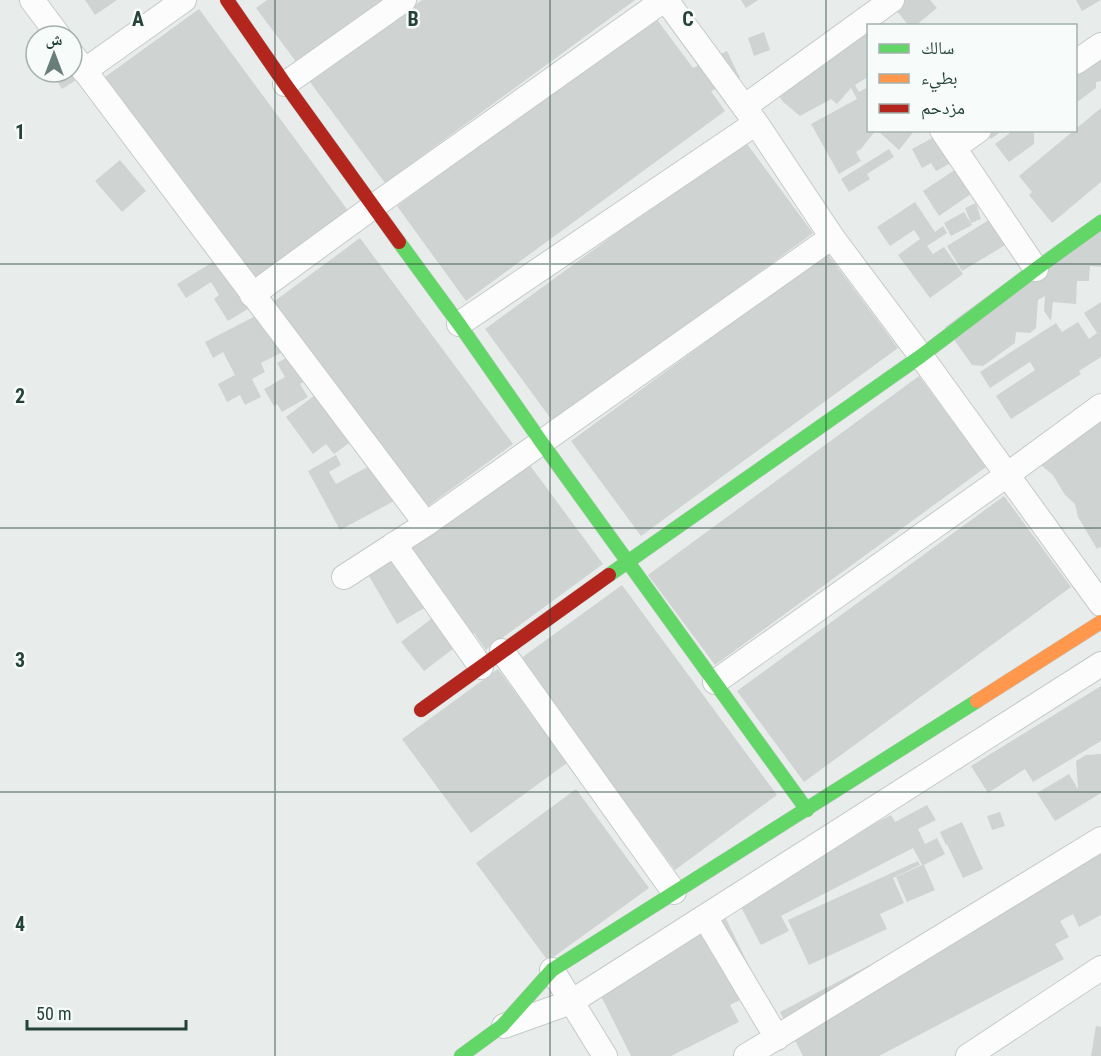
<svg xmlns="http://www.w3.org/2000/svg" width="1101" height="1056" font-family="'Roboto Condensed','Noto Naskh Arabic',sans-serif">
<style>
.building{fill:#cfd4d2}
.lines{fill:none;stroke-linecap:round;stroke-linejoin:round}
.street-casing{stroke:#c5cac8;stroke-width:26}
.fast-casing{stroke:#c3cbc8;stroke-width:15}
.slow-casing{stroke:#c3cbc8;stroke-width:15}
.jam-casing{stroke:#c3cbc8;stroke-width:15}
.street{stroke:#fcfcfc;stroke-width:24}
.fast{stroke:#63d668;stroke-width:14}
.slow{stroke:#ff974d;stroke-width:14}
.jam{stroke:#b3261e;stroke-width:14}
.grid{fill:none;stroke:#24423a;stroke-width:1.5;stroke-opacity:0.55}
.grid-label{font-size:20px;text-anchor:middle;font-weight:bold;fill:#24423a;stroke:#f7fbf9;stroke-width:5;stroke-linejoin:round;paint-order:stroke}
</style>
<rect width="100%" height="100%" fill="#e8edeb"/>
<path class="building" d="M85 0H117L95 15Z
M267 0H383L297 63 256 8Z
M422 0H635L385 183 310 82Z
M741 0H758L746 8Z
M888 0H930L937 8 915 26H909Z
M1076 0H1101L1082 11Z
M199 9 349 212 256 280 105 77Z
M655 17 693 68 727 51 740 78 711 91 725 111 466 301 397 206Z
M868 26V77L855 85 859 92 868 87V130H876L861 149 856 152 861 161 839 174 811 124 857 99 851 88 837 104 831 99 800 116 782 101 768 74 806 54Z
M764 32 770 50 754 56 748 38Z
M1101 33V81L1096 82V88L1076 103V51Z
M65 72H72L87 73 62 89 55 78Z
M1101 108V182L1052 223 1029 195 1032 192 1019 176Z
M877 130H915L899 150Z
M947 130 968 154 936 171 931 163 922 168 912 149Z
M985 130H1003L991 139Z
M1014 130H1034V144L1009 162 995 144Z
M744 140 813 233 554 423 485 329Z
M889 149 894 157 867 174 870 179 849 192 841 179Z
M120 160 146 191 122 212 95 181Z
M968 161 984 185 939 216 923 191Z
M915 202 935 232 943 226 947 233 927 246 933 254 944 247 963 274 930 298 898 255 920 239 914 230 890 246 877 227Z
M976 203 981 219 971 223 965 208Z
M1008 208 1024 234 962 271 947 246Z
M964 212 972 225 951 236 944 223Z
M1101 213V267L1090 266 1089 281H1077L1076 304 1053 302 1051 321 1044 311 1045 296 1038 300 1036 328 1030 333 1016 332 1015 343 983 366 972 365 945 327Z
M360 238 513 444 424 509 411 492 340 530 308 471 336 455 341 465 329 472 336 484 386 457 366 431 334 454 326 444 313 454 286 417 331 383 319 373 300 384 308 397 282 412 277 404 274 406 264 389 285 377 277 363 305 348 272 303Z
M827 253 898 348 641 536 571 441Z
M226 254 265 299 228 321 214 299 219 295 211 282 186 298 177 284Z
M1101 302V357L1079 371 1081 374 1011 419 996 396 1035 370 1030 362 990 388 980 372 1056 323 1062 332 1078 322 1089 339 1097 333 1084 313Z
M267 310 296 345 261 363 265 372 252 379 261 397 245 405 240 395 227 402 218 384 235 375 223 352 213 358 205 342Z
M919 376 986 467 715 665 648 575Z
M1101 393V547L1097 549 1078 517 1075 504 1065 495 1053 475 1031 457 1090 406Z
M526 460 603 564 486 650 474 633 424 671 401 642 452 603 424 566 443 597 397 624 356 554 401 527Z
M1004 496 1071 587 804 782 737 691Z
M622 585 777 795 675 870 520 659Z
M498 669 567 763 471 833 402 739Z
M1101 686V741L1033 782 1025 769 988 793 971 766Z
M1101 754V793L1055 821 1037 793 1069 774 1078 789 1076 761 1086 755Z
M576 789 649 888 548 961 476 863Z
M927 805 936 820 918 829 925 844 937 838 945 854 924 865 935 890 907 902 896 877 922 865 913 848 781 916 789 931 761 945 735 896 891 815 895 822Z
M1000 812 1005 826 992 830 987 816Z
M962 822 983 869 963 878 947 844 946 845 940 832Z
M1101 841V915L1079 927 1073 914 1060 921 1069 937 1055 944 1064 959 879 1056H803L780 1012 1067 862Z
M918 861 920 865 893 878 904 903 880 914 887 929 809 965 788 920Z
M725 917 761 990 730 1005 739 1022 671 1056H631L594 982Z
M1096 1026 1101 1027V1056H1091Z"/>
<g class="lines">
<g class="street-casing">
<path id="street" d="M32 0 59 36
M666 0 756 123 832 237 921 356 1101 604
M72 54 426 524
M1076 62 1101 45
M84 71 184 0
M285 84 404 0
M744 107 892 0
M942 130 1036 269
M955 147 979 130
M252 295 374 206 664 0
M459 324 756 123
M394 544 481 667
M344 577 426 524 832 237
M502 651 674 892
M715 682 1007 475 1101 406
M705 917 777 1038
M552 970 605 1056
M504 1026 571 1002 1101 664
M746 1056 1101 839
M968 1056 1101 968"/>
</g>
<g class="fast-casing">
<path id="fast" d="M399 242 459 324 542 443 807 810
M609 575 921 356 1036 269 1101 222
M461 1056 502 1026 552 970 977 701"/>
</g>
<g class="slow-casing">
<path id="slow" d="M977 701 1101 622"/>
</g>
<g class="jam-casing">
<path id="jam" d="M227 0 285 84 399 242
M421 710 609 575"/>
</g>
<use href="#street" class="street"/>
<use href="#fast" class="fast"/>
<use href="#slow" class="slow"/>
<use href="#jam" class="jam"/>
</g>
<path class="grid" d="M275 0V1056M550 0V1056M826 0V1056M0 264H1101M0 528H1101M0 792H1101"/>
<g class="grid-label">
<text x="138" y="26">A</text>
<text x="413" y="26">B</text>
<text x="688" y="26">C</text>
<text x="20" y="139">1</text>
<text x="20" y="403">2</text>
<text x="20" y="667">3</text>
<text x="20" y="931">4</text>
</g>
<rect x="867" y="24" width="210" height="108" fill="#f7fbf9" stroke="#a3b1ad" stroke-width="1.5"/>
<rect x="879" y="44" width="30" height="9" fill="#63d668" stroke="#a3b1ad" stroke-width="1.5"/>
<text x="921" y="54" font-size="18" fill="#24423a">سالك</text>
<rect x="879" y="74" width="30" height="9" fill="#ff974d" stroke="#a3b1ad" stroke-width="1.5"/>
<text x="921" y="84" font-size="18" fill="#24423a">بطيء</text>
<rect x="879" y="104" width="30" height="9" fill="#b3261e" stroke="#a3b1ad" stroke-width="1.5"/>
<text x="921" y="114" font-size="18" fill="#24423a">مزدحم</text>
<g transform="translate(54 54)"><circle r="28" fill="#f7fbf9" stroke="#a3b1ad" stroke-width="1.5"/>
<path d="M0-4.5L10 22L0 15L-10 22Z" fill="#697e78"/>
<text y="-9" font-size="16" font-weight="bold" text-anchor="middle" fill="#24423a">ش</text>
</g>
<path d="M27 1020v9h159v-9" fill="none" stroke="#24423a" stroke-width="3"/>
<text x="36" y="1020" font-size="18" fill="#24423a" stroke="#f7fbf9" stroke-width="4.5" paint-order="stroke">50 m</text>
</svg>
